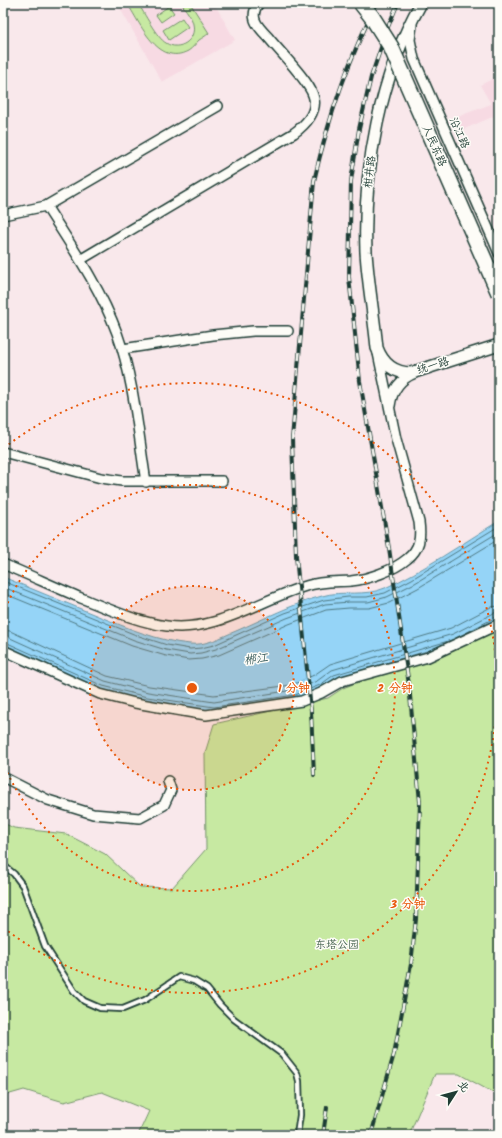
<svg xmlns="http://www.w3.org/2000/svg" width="502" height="1138" font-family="Kalam,'LXGW WenKai TC',sans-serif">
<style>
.built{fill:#f7dae3}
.green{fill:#c7e9a2;stroke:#73936b}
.water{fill:#95d4f7;stroke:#6698a9}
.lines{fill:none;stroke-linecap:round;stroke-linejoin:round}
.shore{stroke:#4e7982;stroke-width:1}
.service-casing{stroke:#1f3d34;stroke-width:8}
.minor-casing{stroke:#1f3d34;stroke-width:12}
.tertiary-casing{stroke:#1f3d34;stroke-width:14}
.service{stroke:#fdfcf7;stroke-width:4.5}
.minor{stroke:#fdfcf7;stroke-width:9}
.tertiary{stroke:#fdfcf7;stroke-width:11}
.rail-casing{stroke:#1f3d34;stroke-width:4}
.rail{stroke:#fdfcf7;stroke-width:2.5;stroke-dasharray:8;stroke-linecap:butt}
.primary-bridge-casing{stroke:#1f3d34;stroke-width:18;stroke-linecap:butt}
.primary-bridge{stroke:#fdfcf7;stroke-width:15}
.ring{fill:none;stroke:#e8590c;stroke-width:2;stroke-dasharray:2 4}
.labels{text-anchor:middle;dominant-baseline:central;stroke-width:3;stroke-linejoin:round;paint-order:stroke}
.street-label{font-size:11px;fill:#1f3d34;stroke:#fdfcf7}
.park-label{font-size:11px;fill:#415f4a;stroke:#fdfcf7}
.water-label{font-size:12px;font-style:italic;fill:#375b5b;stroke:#fdfcf7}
.centre{fill:#e8590c;stroke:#fdfcf7;stroke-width:2}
.ring-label{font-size:12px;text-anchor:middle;font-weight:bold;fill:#e8590c;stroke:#fdfcf7;stroke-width:3;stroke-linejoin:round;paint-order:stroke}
</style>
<rect width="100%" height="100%" fill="#f9e8eb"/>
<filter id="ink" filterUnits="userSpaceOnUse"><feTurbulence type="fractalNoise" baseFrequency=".025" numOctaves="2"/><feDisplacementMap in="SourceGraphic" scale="8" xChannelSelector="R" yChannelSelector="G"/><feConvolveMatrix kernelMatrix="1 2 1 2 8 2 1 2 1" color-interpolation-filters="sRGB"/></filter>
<g filter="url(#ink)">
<path class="built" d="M117 3H214L235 40 162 82Z
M499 76V118L497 115 462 130 457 117 491 104 480 85Z"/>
<path class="green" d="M127 3H138C144 13 157 38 166 43 179 52 197 40 193 24 192 17 185 9 181 3H190L209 33C206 36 202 38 199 40 195 44 193 48 188 51 158 67 140 23 127 3Z
M169 6 174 13 161 22 156 15Z
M182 18 188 27 169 40 163 30Z
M499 628V1096L459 1074H435L409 1135H138L149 1111 102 1092 64 1102 24 1090 3 1096V823L14 828 66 834 105 854 140 887 172 888 206 849 205 753 214 724 328 698 343 688 363 680 428 661 487 635Z"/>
<path class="water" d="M499 521V620L457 642 335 678 322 688 296 699 215 711 146 701 102 690 3 645V577C35 590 66 603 98 616 128 628 158 641 190 644 206 646 221 637 236 631 264 619 292 604 322 596 342 590 365 597 385 588 423 571 463 543 499 521Z"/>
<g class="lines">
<path class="shore" d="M3 581 136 635 167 645 190 649 201 648 214 645 285 613 324 600 348 597H367L385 593 412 579 499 526
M3 587 134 640 166 650 190 654 201 653 216 649 287 618 325 604 349 602H368L387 597 415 583 499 532
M3 593 132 646 166 656 189 660 202 659 219 655 289 624 326 610 349 608H369L389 603 418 588 499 539
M3 630 10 631 107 676 149 686 214 695 292 685 314 675 330 664 451 628 491 607 499 606
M3 636 8 637 105 681 148 692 214 702 294 690 317 681 332 670 453 634 494 613 499 612
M456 638 496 617H499
M3 641 103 686 147 697 214 707 295 695 320 685 334 675 455 639"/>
<g class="service-casing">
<path id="service" d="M3 865 14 874 23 886 45 946 74 991 84 1001 100 1008 123 1009 145 1000 179 977 194 981 207 989 220 1005 234 1019 282 1054 297 1073 299 1081 300 1115 297 1135"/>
</g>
<g class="minor-casing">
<path id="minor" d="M412 25 410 40 414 59 499 253
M46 206C72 247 100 287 117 333 134 380 138 432 146 482
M3 215 46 206 218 106
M80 260 294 133C305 125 319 111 313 95 308 80 279 51 268 37 263 32 257 26 255 20 253 14 255 8 259 3
M123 349 213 335 253 331H288
M390 406C392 390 400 379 415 373
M3 452 101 478 122 481H222
M3 564C29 575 55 587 81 598 109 609 137 622 167 626 216 633 261 599 306 586 321 581 336 582 351 581 368 579 393 571 407 559 420 549 421 537 419 522L396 439 378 353
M3 650 100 694 135 703 206 715 302 701 321 693 342 681 428 657 499 624
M3 777 48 800 93 814 140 818 164 805 171 790 168 781"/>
</g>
<g class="tertiary-casing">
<path id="tertiary" d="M421 3C380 76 363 168 366 252 368 284 374 316 377 348 383 364 394 373 411 373L499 345"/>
</g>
<use href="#service" class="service"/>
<use href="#minor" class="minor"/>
<use href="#tertiary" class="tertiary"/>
<g class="rail-casing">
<path id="rail" d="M314 775 311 711 296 556 292 439 314 181C328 119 348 60 377 3
M323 1135 327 1107
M371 1135 394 1054 411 964 416 919 420 802 409 685 389 548 360 381 349 277 351 181 359 129 371 77 388 27 398 3"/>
</g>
<use href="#rail" class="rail"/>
<g class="primary-bridge-casing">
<path id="primary-bridge" d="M361 3 372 17 391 47 499 293"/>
</g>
<use href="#primary-bridge" class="primary-bridge"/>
</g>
</g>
<circle cx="192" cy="688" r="102" fill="#e8590c" fill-opacity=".12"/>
<g class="ring">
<circle cx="192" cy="688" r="102"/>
<path d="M3 614A203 203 0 1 1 3 762"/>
<path d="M4 448A305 305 0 1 1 4 928"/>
</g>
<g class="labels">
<g class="street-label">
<text transform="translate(459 133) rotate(66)">沿江路</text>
<text transform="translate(434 146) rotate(66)">人民东路</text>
<text transform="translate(370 172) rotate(-83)">柑井路</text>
<text transform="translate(433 366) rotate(-17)">统一路</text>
</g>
<g class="park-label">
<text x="337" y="945">东塔公园</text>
</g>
<g class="water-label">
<text transform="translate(256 659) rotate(-7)">郴江</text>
</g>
</g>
<circle cx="192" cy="688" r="6" class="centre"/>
<g class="ring-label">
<text x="294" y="692">1 分钟</text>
<text x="395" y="692">2 分钟</text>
<text x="408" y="908">3 分钟</text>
</g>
<rect width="502" height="1138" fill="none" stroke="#fdfcf7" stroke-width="16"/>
<rect x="8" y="8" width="486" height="1122" fill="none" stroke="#1f3d34" stroke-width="1.5" filter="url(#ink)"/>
<g transform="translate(456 1092) rotate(54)" stroke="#fdfcf7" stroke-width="3" paint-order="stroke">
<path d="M0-3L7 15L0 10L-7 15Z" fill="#1f3d34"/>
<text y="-6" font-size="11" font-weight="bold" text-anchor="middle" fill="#1f3d34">北</text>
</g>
</svg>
